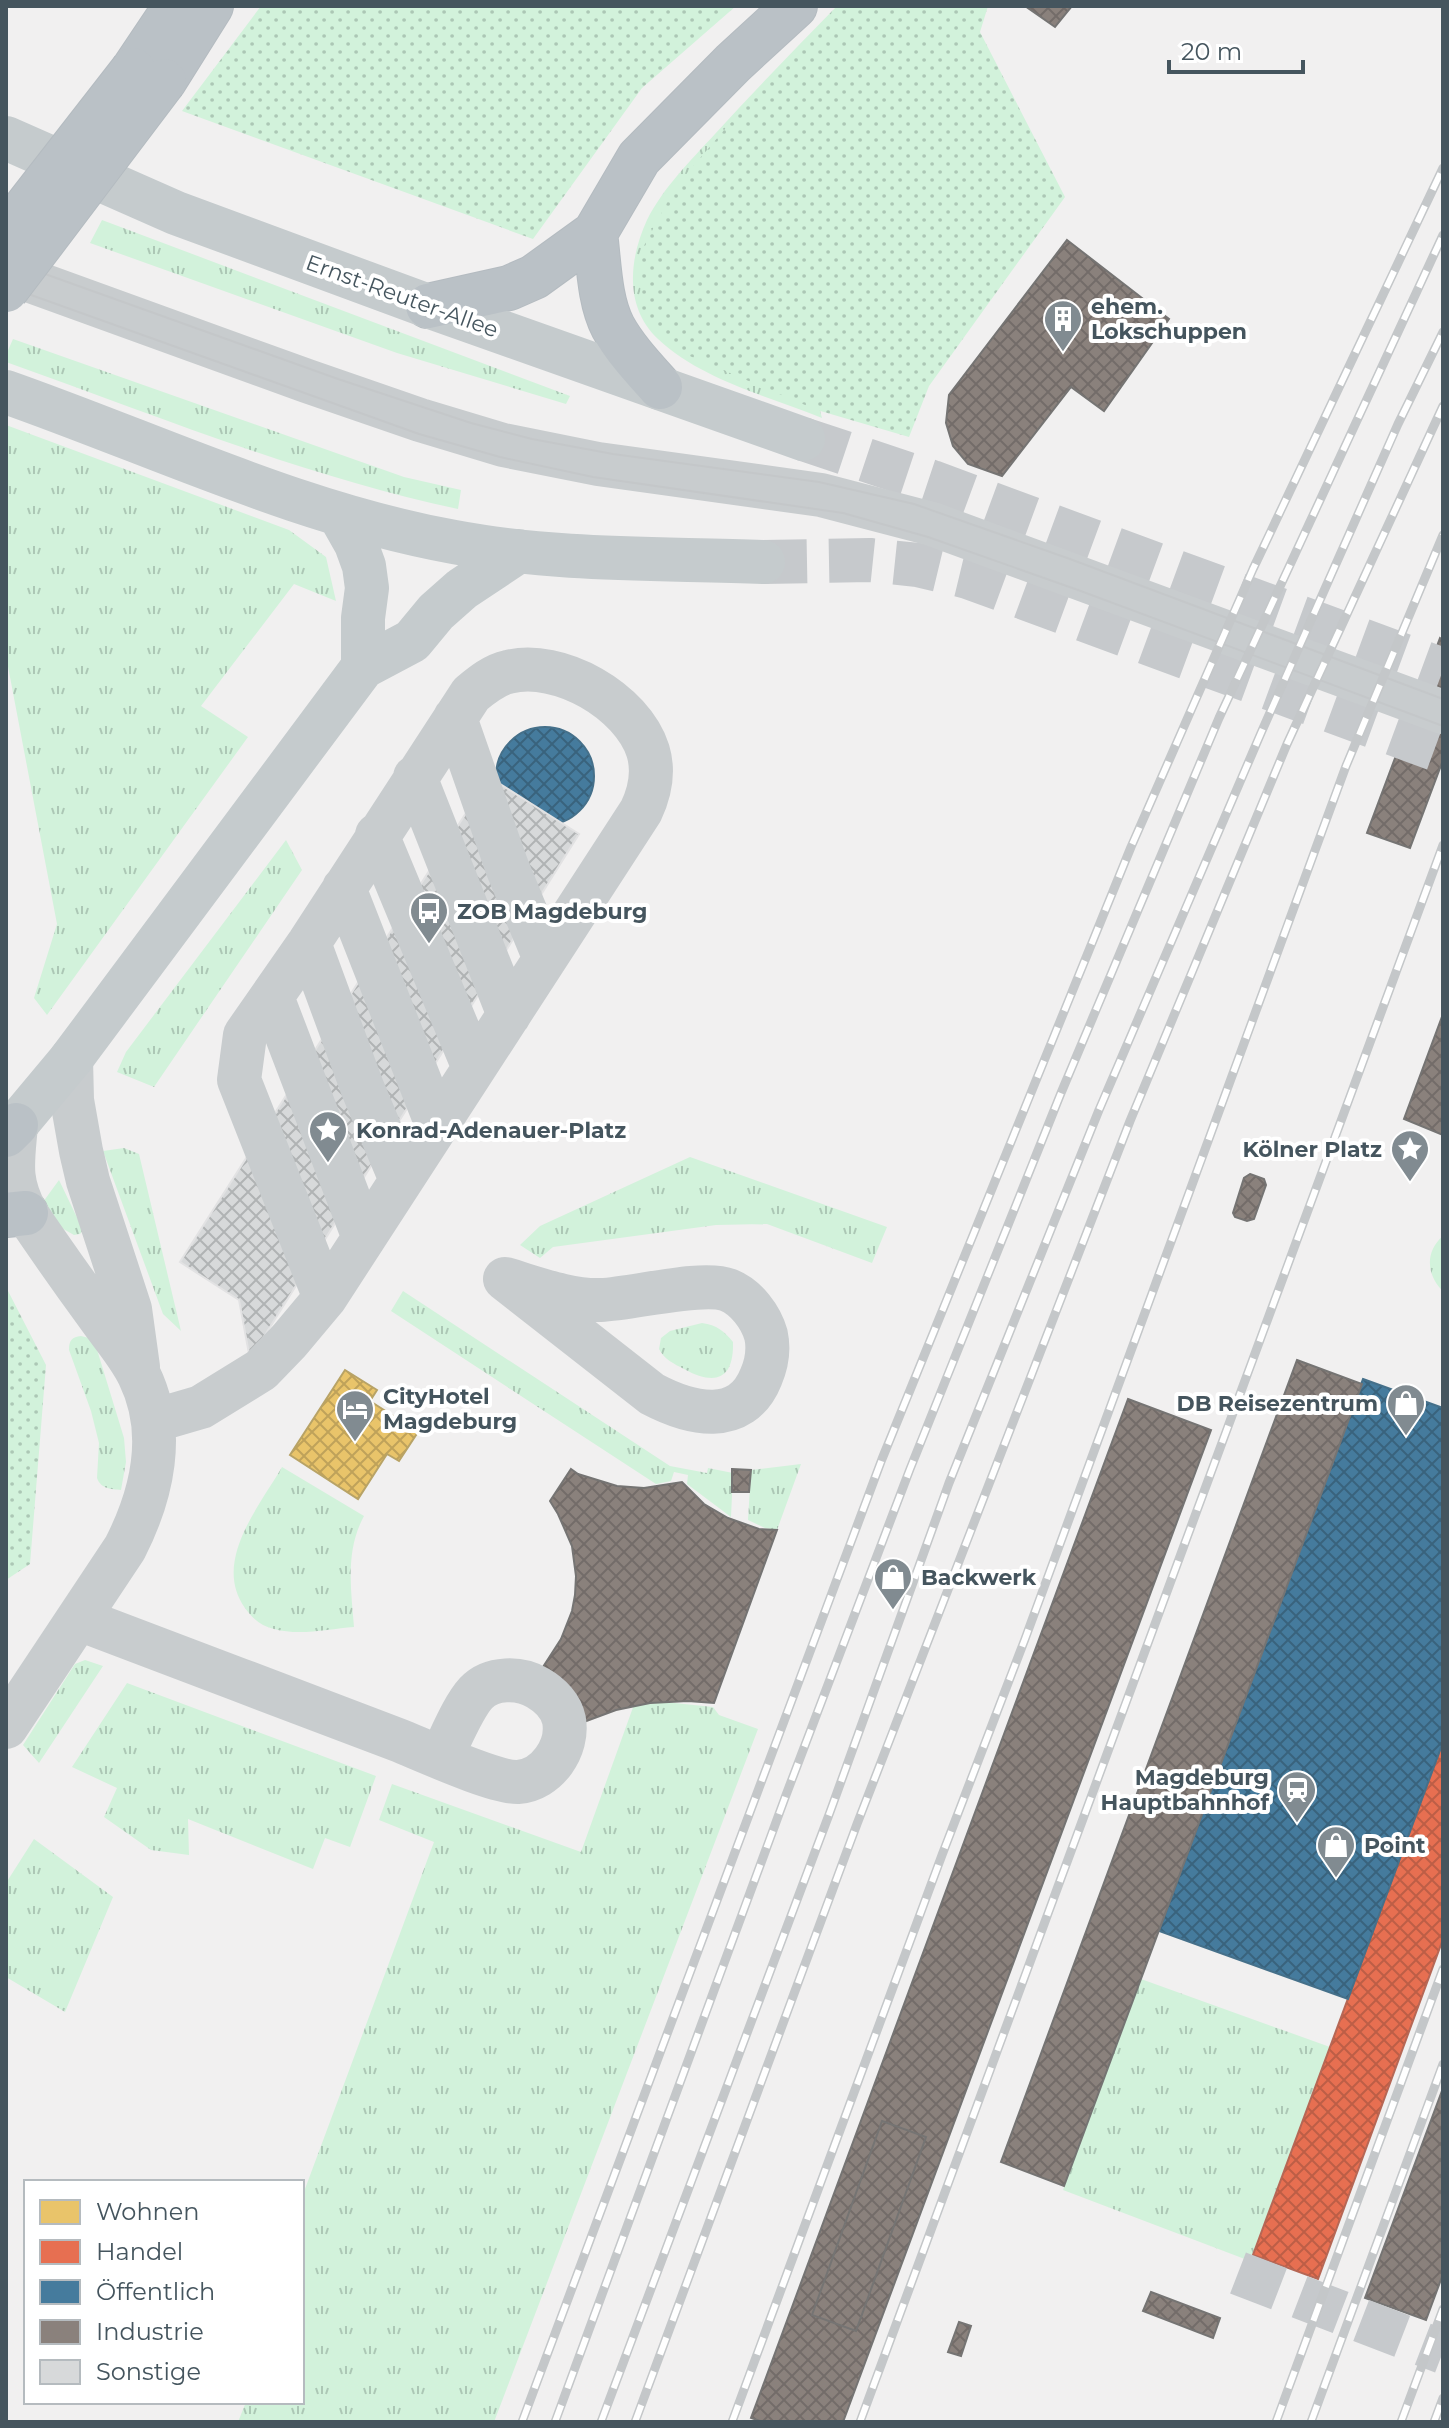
<svg xmlns="http://www.w3.org/2000/svg" width="1449" height="2428" font-family="Montserrat,sans-serif">
<style>
.grass{fill:url(#grass-tufts)}
.park{fill:url(#park-dots)}
.homes{fill:url(#homes-cross-hatch);stroke:#b8a366;stroke-width:2}
.shops{fill:url(#shops-cross-hatch);stroke:#b66755;stroke-width:2}
.public{fill:url(#public-cross-hatch);stroke:#45708a;stroke-width:2}
.industry{fill:url(#industry-cross-hatch);stroke:#757473;stroke-width:2;fill-rule:evenodd}
.building{fill:url(#building-cross-hatch);stroke:#e2e2e3;stroke-width:2}
.lines{fill:none;stroke-linecap:round;stroke-linejoin:round}
.minor-tunnel{stroke:#c6c9cc;stroke-width:44;stroke-dasharray:44 22;stroke-linecap:butt}
.major-tunnel{stroke:#c6c9cc;stroke-width:44;stroke-dasharray:44 22;stroke-linecap:butt}
.highway-casing{stroke:#b4bbc0;stroke-width:46}
.minor{stroke:#c8ccce;stroke-width:44}
.major{stroke:#c5cbcd;stroke-width:44}
.highway{stroke:#bac1c6;stroke-width:44}
.tram{stroke:#c4c7c9;stroke-width:2}
.rail-casing{stroke:#c4c7c9;stroke-width:9}
.rail{stroke:#fff;stroke-width:6;stroke-dasharray:18;stroke-linecap:butt}
.highway-bridge-casing{stroke:#b4bbc0;stroke-width:46;stroke-linecap:butt}
.highway-bridge{stroke:#bac1c6;stroke-width:44}
.labels{text-anchor:middle;dominant-baseline:central;stroke-width:8;stroke-linejoin:round;paint-order:stroke}
.street-label{font-size:22px;fill:#45555e;stroke:#fff}
.poi-label{font-size:22px;font-weight:bold;fill:#45555e;stroke:#fff;text-anchor:start}
</style>
<defs>
<pattern id="grass-tufts" width="24" height="20" patternUnits="userSpaceOnUse" patternTransform="scale(2)"><rect width="24" height="20" fill="#d2f2db"/><path d="M3 7l-1-3M5 7V3M7 7l1-3M15 17l-1-3M17 17v-4M19 17l1-3" fill="none" stroke="#acc7b5"/></pattern>
<pattern id="park-dots" width="8" height="8" patternUnits="userSpaceOnUse" patternTransform="scale(2)"><rect width="8" height="8" fill="#d2f2db"/><path d="M2 2h.1M6 6h.1" fill="none" stroke="#acc7b5" stroke-width="1.8" stroke-linecap="round"/></pattern>
<pattern id="homes-cross-hatch" width="8" height="8" patternUnits="userSpaceOnUse" patternTransform="scale(2)"><rect width="8" height="8" fill="#e9c46a"/><path d="M0 0l8 8M0 8l8-8" fill="none" stroke="#bfa25a"/></pattern>
<pattern id="shops-cross-hatch" width="8" height="8" patternUnits="userSpaceOnUse" patternTransform="scale(2)"><rect width="8" height="8" fill="#e76f51"/><path d="M0 0l8 8M0 8l8-8" fill="none" stroke="#bd5e46"/></pattern>
<pattern id="public-cross-hatch" width="8" height="8" patternUnits="userSpaceOnUse" patternTransform="scale(2)"><rect width="8" height="8" fill="#457b9d"/><path d="M0 0l8 8M0 8l8-8" fill="none" stroke="#39637d"/></pattern>
<pattern id="industry-cross-hatch" width="8" height="8" patternUnits="userSpaceOnUse" patternTransform="scale(2)"><rect width="8" height="8" fill="#8a817c"/><path d="M0 0l8 8M0 8l8-8" fill="none" stroke="#736c69"/></pattern>
<pattern id="building-cross-hatch" width="8" height="8" patternUnits="userSpaceOnUse" patternTransform="scale(2)"><rect width="8" height="8" fill="#d7d9da"/><path d="M0 0l8 8M0 8l8-8" fill="none" stroke="#b0b3b4"/></pattern>
</defs>
<rect width="100%" height="100%" fill="#f1f0f0"/>
<path class="grass" d="M837 6H855L814 388 822 418C767 396 702 380 658 339 624 307 629 259 647 220 663 188 691 160 715 134 755 90 796 48 837 6Z
M102 220 570 396 566 404 397 353 90 243Z
M13 339 404 477 461 490 458 509C303 476 155 415 6 362V355Z
M6 425 289 530 326 557 336 601 294 584 201 706 248 737 47 1015 34 998 57 924 6 656Z
M286 840 302 870 154 1087 117 1072 126 1052Z
M124 1148 139 1154 181 1331 163 1314 103 1151Z
M690 1157 887 1227 872 1263 767 1224 716 1225 553 1247 540 1258 520 1245 540 1226Z
M59 1180 83 1230 80 1234 74 1235 58 1226 43 1202Z
M1443 1236V1291C1426 1275 1425 1251 1443 1236Z
M403 1291 670 1466 707 1473 708 1468 733 1473 731 1517 687 1484 688 1475 674 1472 671 1481 656 1484 391 1311Z
M702 1323C717 1325 724 1331 733 1342 734 1380 715 1386 684 1369 674 1364 664 1359 659 1349L661 1338 670 1331Z
M81 1336 89 1338 95 1343 124 1438 126 1462 121 1490C111 1489 101 1489 97 1478L99 1443 91 1411 69 1350C69 1340 72 1337 81 1336Z
M801 1464 777 1530 765 1528 748 1520 751 1470Z
M282 1467 364 1516C345 1551 351 1589 354 1627 329 1629 299 1636 274 1629 261 1626 252 1618 245 1608 212 1562 259 1507 282 1467Z
M85 1660 103 1666 39 1763 23 1745 75 1664Z
M127 1683 376 1776 350 1847 325 1838 313 1869 188 1819 189 1855 151 1850 104 1817 117 1788 72 1767Z
M636 1699 713 1707 719 1715 758 1729 494 2422H238L246 2402H302V2197L434 1842 379 1820 392 1784 581 1852Z
M34 1839 113 1897 65 2012 6 1977V1883Z
M1141 1979 1330 2047 1250 2261 1063 2190Z"/>
<path class="park" d="M261 6H736L642 88 533 239 182 111Z
M842 6H988L980 32 1065 197 929 386 909 437 817 410 685 354 642 310 638 257 676 186 756 93Z
M6 1287 46 1365 30 1564 6 1580Z"/>
<path class="homes" d="M345 1370 377 1390 370 1401 418 1432 399 1461 387 1454 358 1499 290 1455Z"/>
<path class="shops" d="M1443 1742V1939L1318 2279 1253 2255Z"/>
<path class="public" d="M496 776a49 49 0 1 1 98 0a49 49 0 1 1-98 0Z
M1363 1379 1443 1408V1742L1348 1999 1159 1931Z"/>
<path class="industry" d="M1025 6H1072L1055 27Z
M1067 240 1169 319 1104 411 1071 387 1002 476 968 464 953 446 946 423 949 395Z
M1440 638 1443 640V760L1410 848 1367 833Z
M1443 1014V1135L1404 1119Z
M1250 1174 1264 1179 1266 1185 1254 1219 1247 1221 1235 1217 1233 1213 1244 1178Z
M1297 1360 1362 1384 1064 2186 1001 2162Z
M1128 1399 1211 1430 843 2422H763L751 2418ZM882 2121 926 2137 856 2331 812 2315Z
M571 1469 578 1474 617 1486 644 1488 682 1482 704 1504 728 1518 759 1529 777 1530 714 1703 688 1701 650 1703 616 1710 581 1723 543 1667 561 1639 572 1611 575 1595 576 1576 572 1546 558 1514 550 1501Z
M732 1469 751 1470 749 1492H732Z
M1443 2088V2274L1426 2320 1365 2298Z
M882 2121 926 2137 856 2331 812 2315Z
M1151 2292 1220 2318 1213 2338 1143 2311Z
M959 2322 971 2326 961 2356 948 2352Z"/>
<path class="building" d="M489 777 579 834 250 1359 239 1300 180 1262Z"/>
<g class="lines">
<path class="minor-tunnel" d="M1238 2273 1443 2352"/>
<path class="major-tunnel" d="M803 439 932 482 1443 670
M763 562 870 560 918 565 968 577 1443 752"/>
<g class="highway-casing">
<path id="highway" d="M133 70 176 6
M164 81 211 6
M595 233C599 263 599 300 613 327 625 349 643 368 660 387
M428 306 509 288 534 277 595 233 639 158 733 63 795 6
M6 1135 16 1125
M6 1215 26 1213"/>
</g>
<path class="minor" d="M6 272 307 381 420 420 503 445 598 464 821 495 932 524 1443 712
M455 718 507 867 545 959
M415 777 509 1015
M377 835 474 1068
M344 888 437 1125
M309 943 362 1087 401 1180
M272 997 364 1238
M71 1059 72 1100 81 1151 88 1181 130 1309 138 1367
M505 1279C536 1288 569 1301 601 1300 632 1299 702 1280 728 1290 746 1297 761 1317 766 1335 769 1349 767 1363 761 1377 741 1427 690 1414 652 1394Z
M153 1421 201 1407 261 1370 289 1341 325 1298 641 811C650 792 654 771 648 751 632 701 559 659 508 672 494 675 482 685 471 694L309 943 245 1035 239 1080 325 1298
M79 1619C185 1660 292 1699 398 1740 423 1750 495 1783 518 1782 547 1780 569 1748 564 1720 561 1706 550 1695 538 1688 520 1677 491 1677 476 1693 463 1707 450 1740 441 1757
M6 1727 125 1548C152 1495 167 1432 139 1375 129 1354 111 1334 97 1314 73 1281 49 1247 26 1213 8 1180 13 1161 16 1125"/>
<path class="major" d="M6 138 176 213 428 306 803 439
M6 392C154 444 299 514 454 542 555 561 661 558 763 562
M339 514 356 544 364 566 367 588 363 618V667
M16 1125 71 1059 363 667 412 641 436 612 462 589 519 551"/>
<use href="#highway" class="highway"/>
<path class="tram" d="M6 260 338 379 471 423 532 439 613 454 819 482 914 504 1070 559 1443 699
M6 286 419 434 500 457 593 477 843 513 928 537 1078 590 1443 726"/>
<g class="rail-casing">
<path id="rail" d="M522 2422 882 1459 1131 847 1253 569 1443 168
M555 2422 786 1795 910 1469 1061 1093 1219 718 1443 235
M601 2422 830 1812 949 1483 1099 1110 1261 733 1398 424 1443 332
M635 2422 857 1824 1130 1121 1287 744 1443 406
M732 2422 942 1855 1025 1639 1346 766 1443 535
M860 2422 1443 845
M1276 2422 1443 1969
M1311 2422 1443 2064
M1401 2422 1443 2309
M1434 2422 1443 2398"/>
</g>
<use href="#rail" class="rail"/>
<g class="highway-bridge-casing">
<path id="highway-bridge" d="M6 233 133 70
M6 290 164 81"/>
</g>
<use href="#highway-bridge" class="highway-bridge"/>
</g>
<defs>
<g id="building-pin" transform="scale(2)"><path d="M0 17L-7.5 6A9.5 9.5 0 1 1 7.5 6Z" fill="#818b91" stroke="#fff"/><path d="M-4-6H4V6H1V3H-1V6H-4ZM-2.5-4.3h1.7v1.8h-1.7ZM.8-4.3h1.7v1.8H.8ZM-2.5-1h1.7V.8h-1.7ZM.8-1h1.7V.8H.8Z" fill="#fff"/></g>
<g id="bus-pin" transform="scale(2)"><path d="M0 17L-7.5 6A9.5 9.5 0 1 1 7.5 6Z" fill="#818b91" stroke="#fff"/><path d="M-5-6H5V4H4V6H2V4H-2V6H-4V4H-5ZM-3.5-4V0h7V-4ZM-3.5 1.2v1.5H-2V1.2ZM2 1.2v1.5H3.5V1.2Z" fill="#fff"/></g>
<g id="sight-pin" transform="scale(2)"><path d="M0 17L-7.5 6A9.5 9.5 0 1 1 7.5 6Z" fill="#818b91" stroke="#fff"/><path d="M0-6L1.8-2.2L6-1.7L2.9 1.2L3.7 5.4L0 3.3L-3.7 5.4L-2.9 1.2L-6-1.7L-1.8-2.2Z" fill="#fff"/></g>
<g id="shop-pin" transform="scale(2)"><path d="M0 17L-7.5 6A9.5 9.5 0 1 1 7.5 6Z" fill="#818b91" stroke="#fff"/><path d="M-5-2.5h2.3a2.7 3.5 0 0 1 5.4 0H5L5.5 6h-11ZM-1.5-2.5h3a1.5 2.3 0 0 0-3 0Z" fill="#fff"/></g>
<g id="hotel-pin" transform="scale(2)"><path d="M0 17L-7.5 6A9.5 9.5 0 1 1 7.5 6Z" fill="#818b91" stroke="#fff"/><path d="M-6-4.5h1.5V1H6V5H4.5V3h-9V5H-6ZM-4 0a1.8 1.8 0 1 1 3.6 0ZM.5 0V-2.5h3Q6-2.5 6 0Z" fill="#fff"/></g>
<g id="station-pin" transform="scale(2)"><path d="M0 17L-7.5 6A9.5 9.5 0 1 1 7.5 6Z" fill="#818b91" stroke="#fff"/><path d="M-3-6H3Q5-6 5-4V2Q5 4 3 4L4.5 6H3L1.5 4h-3L-3 6H-4.5L-3 4Q-5 4-5 2V-4Q-5-6-3-6ZM-3.5-4v3h7v-3ZM-3.5 1v1.5H-2V1ZM2 1v1.5H3.5V1Z" fill="#fff"/></g>
</defs>
<g fill-rule="evenodd">
<use href="#building-pin" x="1063" y="319"/>
<use href="#bus-pin" x="429" y="911"/>
<use href="#sight-pin" x="328" y="1130"/>
<use href="#sight-pin" x="1410" y="1149"/>
<use href="#shop-pin" x="1406" y="1403"/>
<use href="#hotel-pin" x="355" y="1409"/>
<use href="#shop-pin" x="893" y="1577"/>
<use href="#station-pin" x="1297" y="1790"/>
<use href="#shop-pin" x="1336" y="1845"/>
</g>
<g class="labels">
<g class="street-label">
<text transform="translate(402 296) rotate(20)">Ernst-Reuter-Allee</text>
</g>
<g class="poi-label">
<text x="1091" y="306">ehem.<tspan x="1091" dy="25">Lokschuppen</tspan></text>
<text x="457" y="911">ZOB Magdeburg</text>
<text x="356" y="1130">Konrad-Adenauer-Platz</text>
<text x="1382" y="1149" text-anchor="end">Kölner Platz</text>
<text x="383" y="1396">CityHotel<tspan x="383" dy="25">Magdeburg</tspan></text>
<text x="1378" y="1403" text-anchor="end">DB Reisezentrum</text>
<text x="921" y="1577">Backwerk</text>
<text x="1269" y="1777" text-anchor="end">Magdeburg<tspan x="1269" dy="25">Hauptbahnhof</tspan></text>
<text x="1364" y="1845">Point</text>
</g>
</g>
<rect width="1449" height="2428" fill="none" stroke="#45555e" stroke-width="16"/>
<rect x="24" y="2180" width="280" height="224" fill="#ffffff" stroke="#b5bbbf" stroke-width="2"/>
<rect x="40" y="2200" width="40" height="24" fill="#e9c46a" stroke="#b5bbbf" stroke-width="2"/>
<text x="96" y="2220" font-size="24" fill="#45555e">Wohnen</text>
<rect x="40" y="2240" width="40" height="24" fill="#e76f51" stroke="#b5bbbf" stroke-width="2"/>
<text x="96" y="2260" font-size="24" fill="#45555e">Handel</text>
<rect x="40" y="2280" width="40" height="24" fill="#457b9d" stroke="#b5bbbf" stroke-width="2"/>
<text x="96" y="2300" font-size="24" fill="#45555e">Öffentlich</text>
<rect x="40" y="2320" width="40" height="24" fill="#8a817c" stroke="#b5bbbf" stroke-width="2"/>
<text x="96" y="2340" font-size="24" fill="#45555e">Industrie</text>
<rect x="40" y="2360" width="40" height="24" fill="#d7d9da" stroke="#b5bbbf" stroke-width="2"/>
<text x="96" y="2380" font-size="24" fill="#45555e">Sonstige</text>
<path d="M1169 60v12h134v-12" fill="none" stroke="#45555e" stroke-width="4"/>
<text x="1181" y="60" font-size="24" fill="#45555e" stroke="#ffffff" stroke-width="6" paint-order="stroke">20 m</text>
</svg>
